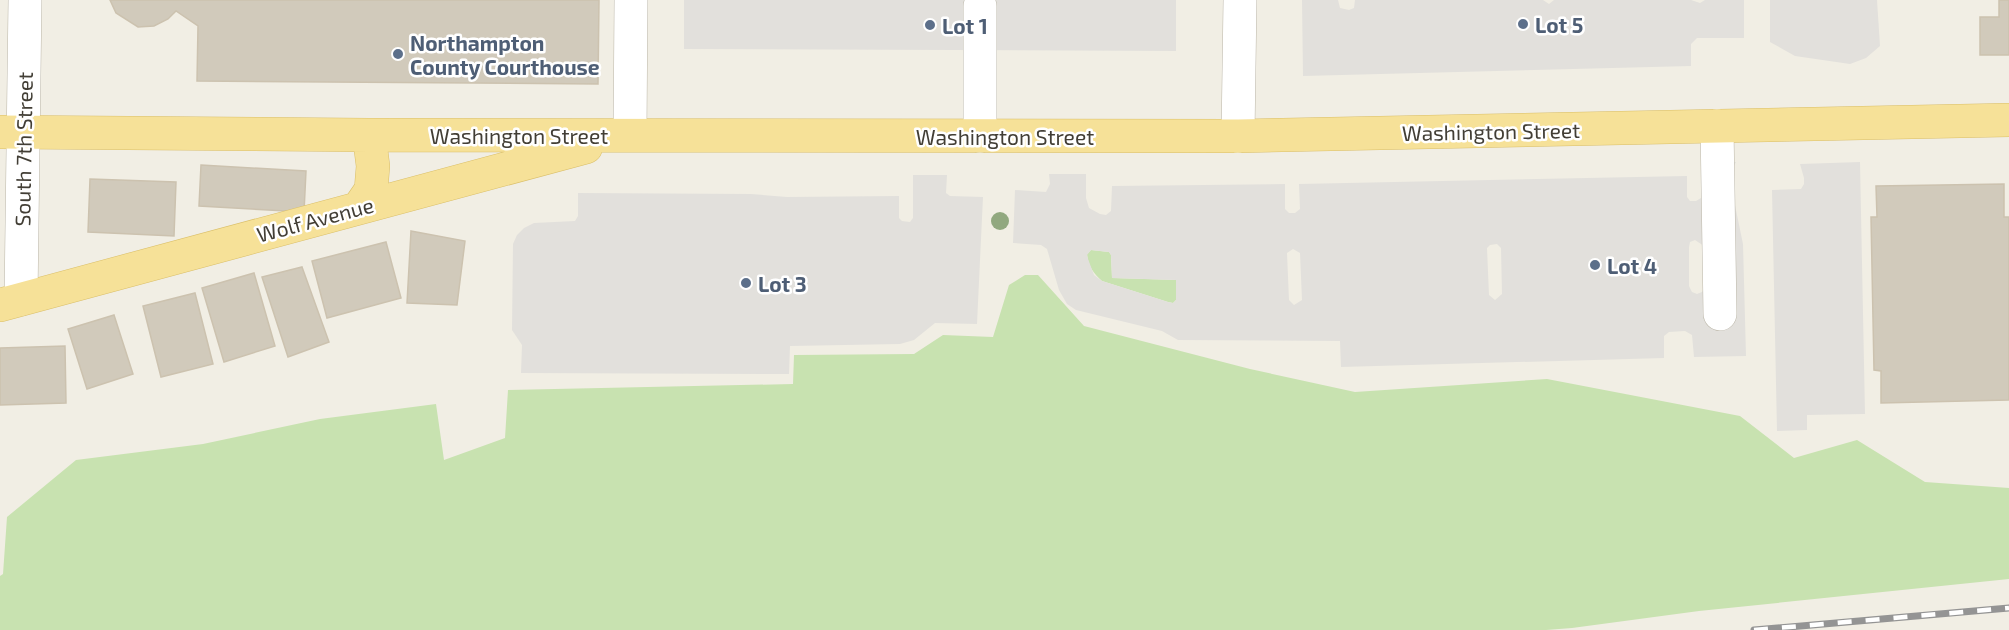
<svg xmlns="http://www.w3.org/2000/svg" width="2009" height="630" font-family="'Exo 2',sans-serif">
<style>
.green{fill:#c8e2b0}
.parking{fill:#e2e0dc;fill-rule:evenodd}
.building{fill:#d1cabb;stroke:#ccc2af;stroke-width:1.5}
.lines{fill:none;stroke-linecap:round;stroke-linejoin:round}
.minor-casing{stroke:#bbb6a8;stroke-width:34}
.major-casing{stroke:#dabf69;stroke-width:34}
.minor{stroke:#fff;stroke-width:33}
.major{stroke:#f6e198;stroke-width:33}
.rail-casing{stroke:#949494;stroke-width:7}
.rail{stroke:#fff;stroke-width:4.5;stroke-dasharray:14;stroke-linecap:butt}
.tree{fill:#91a87f}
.service-dot{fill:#5c6f8a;stroke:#fff;stroke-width:2}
.labels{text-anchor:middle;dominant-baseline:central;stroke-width:5;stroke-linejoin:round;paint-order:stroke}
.service-label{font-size:21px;font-weight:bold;fill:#4e5e75;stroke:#fff;text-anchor:start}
.street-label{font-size:21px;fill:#423e35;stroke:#fff}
</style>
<rect width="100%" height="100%" fill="#f1eee4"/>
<path class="green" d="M1091 250 1109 252 1111 255 1112 278 1177 280 1176 300 1173 303 1168 302 1102 281C1094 274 1088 266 1087 254Z
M1025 275H1038L1084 326 1250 369 1355 392 1547 379 1740 416 1794 458 1857 440 1925 482 2009 488V579L1699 611 1572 628 1546 630H0V576L3 574 7 517 76 460 203 444 320 419 436 404 444 460 505 438 508 390 793 384 794 355 914 354 943 335 993 337 1009 285Z"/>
<path class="parking" d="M684 0H1176V51L684 49Z
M1302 0H1338L1340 8 1349 10 1354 8 1355 0H1543L1549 4 1554 0H1691L1700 3 1705 0H1744V38H1697L1691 44V66L1303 76Z
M1770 0H1877L1880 46 1866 58 1850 64 1795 56 1770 42Z
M1736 162 1731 171V186L1743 244 1746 356 1694 357 1692 335 1685 331 1669 332 1664 336V358L1341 367 1340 341 1178 340 1162 331 1076 310 1067 304 1059 290 1047 249 1041 245 1013 243 1015 190 1046 192 1050 184 1049 174H1086V198L1089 208 1100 214 1106 215 1111 211 1112 186 1285 184V209L1289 213H1295L1300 209 1299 184 1687 176V197L1690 201H1696L1701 198V163ZM1695 240 1704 246 1707 286 1702 292 1697 294 1692 292 1689 286V247L1690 242ZM1497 244 1501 248 1502 294 1495 300 1489 295 1487 248 1490 245ZM1293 249 1300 253 1302 300 1294 305 1289 300 1287 253ZM1091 250 1109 252 1111 255 1112 278 1176 280V300L1173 303 1168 302 1102 281 1094 275 1088 259 1087 255Z
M1860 162 1865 414 1807 415V430L1777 431 1772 190 1801 189 1804 184V178L1800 164Z
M913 175H947L946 193 950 196 983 197 977 324 935 323 914 340 900 344 790 346 789 374 521 373 522 345 512 330 513 244 517 235 524 228 534 223 575 221 578 216V193L751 194 787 197 899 196V218L902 221 910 222 913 218Z"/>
<path class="building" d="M110 0H599L598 84 197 81 198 26 176 11 168 19 154 26 138 27 116 13Z
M1999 0H2009V55H1980V17H1999Z
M201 165 306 171 304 212 199 206Z
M90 179 176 182 174 236 88 232Z
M2004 184V217H2009V400L1881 403V371L1874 370 1871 217H1877L1876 186Z
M411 231 465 241 457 305 407 303Z
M386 242 401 298 327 318 312 261Z
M302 267 329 342 288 357 262 277Z
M254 273 275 346 224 362 202 288Z
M195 293 213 364 161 377 143 306Z
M114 315 133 374 87 389 68 329Z
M65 346 66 403 0 405V348Z"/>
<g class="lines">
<g class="minor-casing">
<path id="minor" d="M980 6V136
M1717 126 1720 314
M630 135 631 0
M1238 136 1240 0
M21 299 25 0"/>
</g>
<g class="major-casing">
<path id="major" d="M0 132 369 135 1238 136 2009 120
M360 206 371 190 373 166 369 135
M0 305 586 147"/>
</g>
<use href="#minor" class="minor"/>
<use href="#major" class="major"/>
<g class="rail-casing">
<path id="rail" d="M1754 630 2009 608"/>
</g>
<use href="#rail" class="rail"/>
</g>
<circle class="tree" cx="1000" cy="221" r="9"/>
<g class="service-dot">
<circle cx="1523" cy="24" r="6"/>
<circle cx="930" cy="25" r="6"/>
<circle cx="398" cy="54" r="6"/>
<circle cx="1595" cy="265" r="6"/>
<circle cx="746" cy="283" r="6"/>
</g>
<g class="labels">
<g class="service-label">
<text x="1535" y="24">Lot 5</text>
<text x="942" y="25">Lot 1</text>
<text x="410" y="42">Northampton<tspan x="410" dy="24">County Courthouse</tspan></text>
<text x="1607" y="265">Lot 4</text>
<text x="758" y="283">Lot 3</text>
</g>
<g class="street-label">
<text transform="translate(1491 131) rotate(-1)">Washington Street</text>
<text x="519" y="135">Washington Street</text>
<text x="1005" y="136">Washington Street</text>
<text transform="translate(23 149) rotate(-89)">South 7th Street</text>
<text transform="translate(315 219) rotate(-15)">Wolf Avenue</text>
</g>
</g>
</svg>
